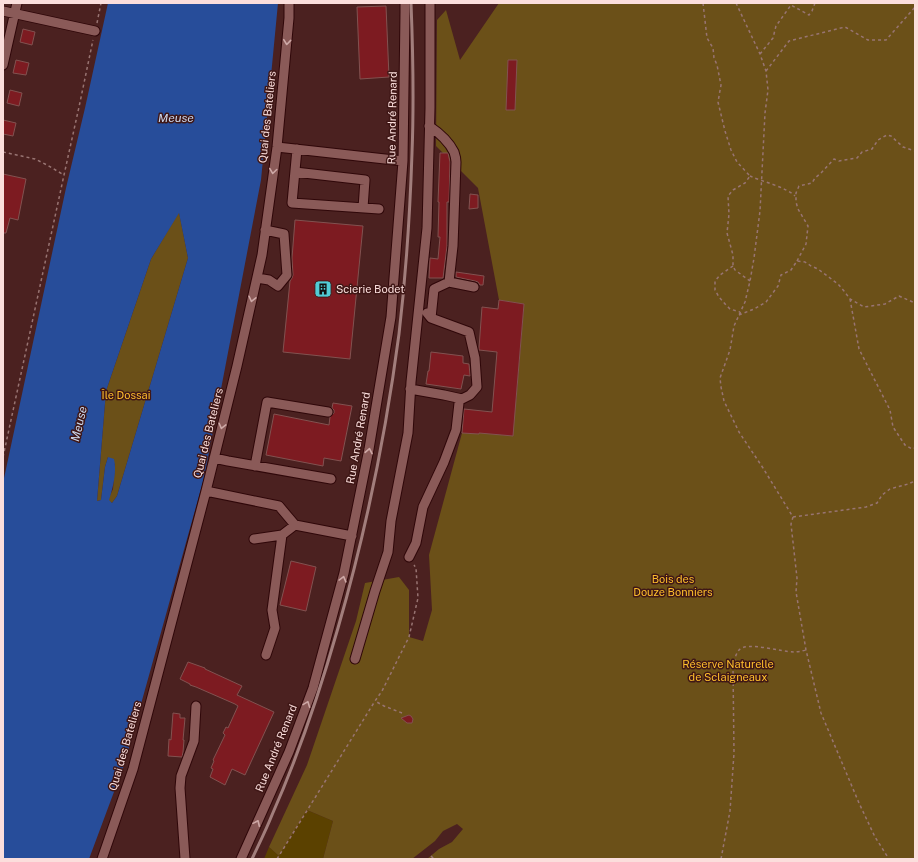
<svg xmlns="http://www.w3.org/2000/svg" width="918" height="862" font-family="'Public Sans',sans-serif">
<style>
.green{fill:#5b4100}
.forest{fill:#6b5018}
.water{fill:#274d9a;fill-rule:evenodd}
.building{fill:#7d1b21;stroke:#825250}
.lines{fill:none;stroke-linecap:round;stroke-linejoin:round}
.minor-casing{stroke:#2f0709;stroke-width:11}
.path{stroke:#987472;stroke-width:1.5;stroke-dasharray:3 3;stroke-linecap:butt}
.minor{stroke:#8a5a58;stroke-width:9}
.rail{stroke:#a27e7c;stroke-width:3}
.oneway{stroke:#cea9a7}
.labels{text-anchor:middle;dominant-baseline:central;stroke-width:3;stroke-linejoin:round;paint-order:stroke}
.street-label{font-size:11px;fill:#fbdedc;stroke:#3f1716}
.poi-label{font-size:11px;fill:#fbdedc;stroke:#3f1716;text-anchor:start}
.park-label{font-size:11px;fill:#febf2c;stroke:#3f1716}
.water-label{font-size:12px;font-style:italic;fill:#cbd7ed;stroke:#3f1716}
</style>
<rect width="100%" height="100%" fill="#4b2120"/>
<path class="green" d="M307 810 333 821 323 859H264L269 847 279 856Z"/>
<path class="forest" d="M499 3H915V859H427L439 849 452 842 463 829 457 824 443 831 435 841 412 859H323L333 821 307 810 279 856 269 847 307 765 356 621 365 583 399 577 409 590V637L423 641 432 610 429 555 462 433 516 401 524 304 499 300 478 188 436 146 437 20 446 10 460 60Z
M179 212 188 258 117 496 112 503 108 500 113 489 115 464 108 457 105 467 101 500 97 501 106 391 151 259Z"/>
<path class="water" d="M108 3H278L261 180 204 478 124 765 89 859H3V483L66 188 85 108ZM179 213 188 258 117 496 112 503 109 500C113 488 117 471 114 459L108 457 105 467 101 500 97 501 106 391 151 259Z"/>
<path class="building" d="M386 6 389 77 360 79 357 7Z
M23 29 35 32 32 45 20 42Z
M16 60 29 63 26 75 13 73Z
M508 60H517L515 110H506Z
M10 90 22 93 19 106 7 103Z
M3 120 16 123 13 136 3 134Z
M440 153H448L450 162 449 202H447V246L443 278H429L430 258 438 259 440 237H438L439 202H438Z
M3 174 26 179 18 220 10 218 6 233H3Z
M470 194 478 195V208L469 209Z
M295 220 363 226 350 359 283 352 290 281 292 278 293 275 292 258Z
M456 272 484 276 483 285H480L478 282 475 281 456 277Z
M499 300 524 304 513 436 479 433V434L462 433 464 409 492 412 497 352 479 350V348L482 307 498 309Z
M431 352 463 356V363L469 364 470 375V376L464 375 461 389 426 384 428 371H429Z
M333 403 352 406 341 461 324 458 323 466 266 455 274 414 329 425 330 417 334 413V410L332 408Z
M291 561 316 567 306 611 280 605Z
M188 662 205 668V669L242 686 237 695 274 712 245 775 232 769 225 785 210 777 213 769 211 768 214 761 213 760 225 735 223 733 226 727 228 728 238 706 235 704 196 687 190 685V684L180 679Z
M173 713 180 714V718H185L183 740H184L183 752 182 757 168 756 169 739 171 740Z
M409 715 411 716 413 719 412 723H407L401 718Z"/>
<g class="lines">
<g class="minor-casing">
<path id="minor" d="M3 11 95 31
M3 65 17 3
M429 126C438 132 449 142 454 152 455 155 456 159 456 162L453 246 449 282 434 289 431 318
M277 147 403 161
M297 149 292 203 379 209
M295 172 365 180 363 208
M257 278 269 280 278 286 287 275 284 234 265 230
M449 282 474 287
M410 389 444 395 462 399 470 395 477 387 475 358 469 332 431 318 427 313
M214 458 228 461 331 479
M255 466 267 402 328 412
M206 491 279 506 295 525 352 536
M254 539 282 535
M409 557 416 543 423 507 444 462 456 430 459 403
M266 655 275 628 272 610 282 535 295 525
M355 659 375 591 388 552 391 521 408 433 411 382 427 228 430 108V3
M102 859 133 769 206 491 237 366 262 255 277 147 289 18V3
M185 859 180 788 181 776 194 741 196 706
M241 859 289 752 313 688 344 573 369 449 391 317 403 161 405 12V3"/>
</g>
<path class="path" d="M703 3 707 38 713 48 714 58 717 65 721 85 718 102 725 131 731 150 737 162 750 176 745 183 733 190 728 196 729 214 727 233 733 255V266L735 270 750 281
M736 3 760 54 766 71 768 90 765 113 760 211 754 258 750 281 745 302 734 326 730 350 720 378 721 387 724 401 739 432 763 468 793 517 791 524 797 578 796 592 806 650 821 713 859 803 875 837 889 859
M97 23 101 3
M760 54 773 38 776 26 791 5 809 15 812 11 815 3
M766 71 789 41 845 27 868 40H886L915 7
M3 152 35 159 47 165 64 175
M750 176C763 182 786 187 795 196
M797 261 806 244 808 226 798 209 796 202V193L799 186 812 183 815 178 821 173 834 159 839 161 857 158 862 152 872 149 878 140 887 135 891 136 903 147 915 151
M733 266 720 275 715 281V290L719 297 726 305 730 309 740 312
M850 299 859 349 890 410 893 427 905 445 912 449 915 448
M739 315 754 309 766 302 778 286 781 275 791 270 797 261 805 262 811 266 818 269 838 284 844 291 850 299 864 307 885 304 899 296 915 303
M3 457 64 175 79 107 93 40
M793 517 866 507 877 503 882 495 890 489 908 484 915 481
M402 713 384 706 375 701 382 691 409 637 418 598 416 568 414 565
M431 856 434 859
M277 859 375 701
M721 859 730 811 734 753 733 668C734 662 735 655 739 650 746 641 782 652 794 652 798 652 802 651 806 650"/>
<use href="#minor" class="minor"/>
<path class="rail" d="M252 859C259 844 266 830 272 815 299 754 320 691 338 628 366 531 386 433 399 334 406 274 410 213 412 153 414 103 413 53 411 3"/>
</g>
<defs><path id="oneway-chevron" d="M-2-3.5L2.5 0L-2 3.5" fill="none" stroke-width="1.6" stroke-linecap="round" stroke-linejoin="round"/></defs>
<g class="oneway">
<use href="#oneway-chevron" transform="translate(287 42) rotate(96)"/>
<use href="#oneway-chevron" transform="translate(273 171) rotate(98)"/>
<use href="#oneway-chevron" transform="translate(252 299) rotate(103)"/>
<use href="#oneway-chevron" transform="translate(222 426) rotate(104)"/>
<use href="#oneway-chevron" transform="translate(369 451) rotate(-79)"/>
<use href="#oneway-chevron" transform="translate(343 579) rotate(-75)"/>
<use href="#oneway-chevron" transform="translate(307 704) rotate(-69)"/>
<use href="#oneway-chevron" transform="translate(257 823) rotate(-66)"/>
</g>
<defs>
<g id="building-square" transform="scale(0.9)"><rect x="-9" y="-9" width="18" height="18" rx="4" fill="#52ccd6" stroke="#3f1716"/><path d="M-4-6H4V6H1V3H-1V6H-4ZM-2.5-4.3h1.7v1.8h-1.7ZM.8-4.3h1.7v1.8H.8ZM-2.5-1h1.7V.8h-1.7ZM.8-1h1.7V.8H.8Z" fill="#111"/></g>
</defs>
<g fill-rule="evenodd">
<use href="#building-square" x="323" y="289"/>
</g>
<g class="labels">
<g class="street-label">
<text transform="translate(267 117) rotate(-84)">Quai des Bateliers</text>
<text transform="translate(392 118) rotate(-89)">Rue André Renard</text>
<text transform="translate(208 433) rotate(-76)">Quai des Bateliers</text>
<text transform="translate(358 438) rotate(-80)">Rue André Renard</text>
<text transform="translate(125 746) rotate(-74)">Quai des Bateliers</text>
<text transform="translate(276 748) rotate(-68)">Rue André Renard</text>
</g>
<g class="poi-label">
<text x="336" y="289">Scierie Bodet</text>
</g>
<g class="park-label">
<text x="126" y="395">Île Dossai</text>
<text x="673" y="579">Bois des<tspan x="673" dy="13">Douze Bonniers</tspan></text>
<text x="728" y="664">Réserve Naturelle<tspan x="728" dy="13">de Sclaigneaux</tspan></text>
</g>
<g class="water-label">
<text x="176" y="118">Meuse</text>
<text transform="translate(79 424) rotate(-77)">Meuse</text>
</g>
</g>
<rect width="918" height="862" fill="none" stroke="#fbdedc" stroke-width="8"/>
</svg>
